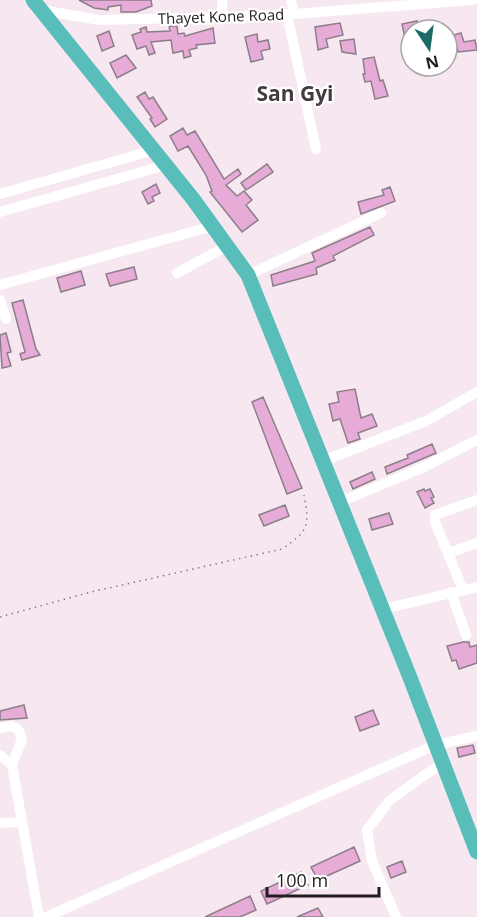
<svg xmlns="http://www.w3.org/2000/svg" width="477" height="917" font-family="'Open Sans',sans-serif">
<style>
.building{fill:#e7abd7;stroke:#8c7e88;stroke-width:1.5}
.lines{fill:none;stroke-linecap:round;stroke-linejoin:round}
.path{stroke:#867c83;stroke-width:1.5;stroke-dasharray:1.5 4.5;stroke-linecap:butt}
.minor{stroke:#fff;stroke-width:10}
.highway{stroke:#59beba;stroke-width:15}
.labels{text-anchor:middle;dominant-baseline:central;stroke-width:4.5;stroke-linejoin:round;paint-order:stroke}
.street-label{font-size:15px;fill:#221d20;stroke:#fff}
.district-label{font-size:21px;font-weight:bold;fill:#463a42;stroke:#fff}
</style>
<rect width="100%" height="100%" fill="#f6e7f1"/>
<path class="building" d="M79 0H151L152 6 136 12H121V5L108 7V10L94 8Z
M417 21 419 30H411V36L405 38 402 24Z
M340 23 343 35 326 39 328 47 318 50 315 27Z
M169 26H177L178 34 184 33 185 36 213 28 215 43 196 45 197 48 189 50 191 56 184 58 183 51 173 53 171 40 151 42 155 53 149 55 146 46 137 49 132 35 141 32 140 29 146 27 147 32 170 31Z
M109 31 114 46 102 51 97 36Z
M461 33 464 42 475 40 477 50 458 52 454 35Z
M257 34 258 42 268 40 270 49 261 51 263 59 251 62 245 37Z
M354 39 356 54 342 52 340 41Z
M126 55 136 68 117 78 110 63Z
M374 57 380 81 383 80 388 96 375 99 371 81 365 82 363 74H365L363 59Z
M145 92 149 99 153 97 167 119 155 127 150 119 152 118 137 97Z
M183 128 187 135 195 131 224 179 238 169 241 174 226 185 237 196 244 191 252 200 246 205 258 220 242 232 210 192 212 191 206 175 188 146 178 151 170 136Z
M267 164 273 172 246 190 241 183Z
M156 184 160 193 152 197 154 201 148 204 142 192Z
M390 187 395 201 361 214 358 202 384 195 382 190Z
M370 227 374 235 333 256 335 260 316 268 317 274 273 286 271 275 315 261 312 253Z
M134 267 137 279 110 286 106 274Z
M81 271 85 285 61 292 57 278Z
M23 300 36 349 40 355 22 360 20 354 25 352 12 303Z
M6 333 11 352 7 353 11 366 2 368 0 335Z
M355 389 361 418 372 414 377 426 358 433 360 439 348 443 340 419 333 421 329 404 339 402 337 392Z
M263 397 302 488 287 494 252 402Z
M432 444 436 453 387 474 385 467 408 458 407 455Z
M372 472 375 479 353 489 350 482Z
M424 489 425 491 430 489 434 497 431 498 434 503 425 508 417 492Z
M285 505 289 516 264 526 259 515Z
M389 513 393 524 372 530 369 519Z
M463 642H469L470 647 477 645V663L459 669 456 660 452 661 447 646Z
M24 705 27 718 0 720V711Z
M373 710 379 724 360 731 355 717Z
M473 745 475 753 459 757 457 748Z
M354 847 360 861 318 880 311 867Z
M402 861 406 872 391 878 387 867Z
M301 872 308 885 267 904 261 891Z
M250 896 256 910 240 917H205Z
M318 908 323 917H297Z"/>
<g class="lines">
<path class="path" d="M0 617 91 592 282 549C308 531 310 527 304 495"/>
<path class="minor" d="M222 0 223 17
M291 0 294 14
M41 10 100 20 223 17 294 14 473 0
M287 14 316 149
M0 194 154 150
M0 212 166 165
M177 273 227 246
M248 275 381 213
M0 285 213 226
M0 300 6 319
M323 461 426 421 477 392
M340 502 422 468 477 440
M449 553 477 543
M463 590 435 522V515L477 500
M451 592 466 635
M383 609 477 587
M0 728 11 726 18 729 22 739 12 765 39 917
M0 755 12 765
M0 823 22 822
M46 917 435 745 477 736
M396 917 372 861 367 830 390 800 442 763"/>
<path class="highway" d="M33 0 193 199 248 275 409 675 477 852"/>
</g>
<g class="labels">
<g class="street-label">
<text transform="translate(221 16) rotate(-2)">Thayet Kone Road</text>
</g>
<g class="district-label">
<text x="295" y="93">San Gyi</text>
</g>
</g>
<g transform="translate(429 48) rotate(167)"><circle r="28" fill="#ffffff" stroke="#a7a5a6" stroke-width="1.5"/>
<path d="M0-4.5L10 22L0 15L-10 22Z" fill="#1d6a67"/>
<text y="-9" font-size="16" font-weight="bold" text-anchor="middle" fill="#221d20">N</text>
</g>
<path d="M267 887v9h112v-9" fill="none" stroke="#221d20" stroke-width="3"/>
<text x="276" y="887" font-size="18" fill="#221d20" stroke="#ffffff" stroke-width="4.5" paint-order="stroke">100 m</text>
</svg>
